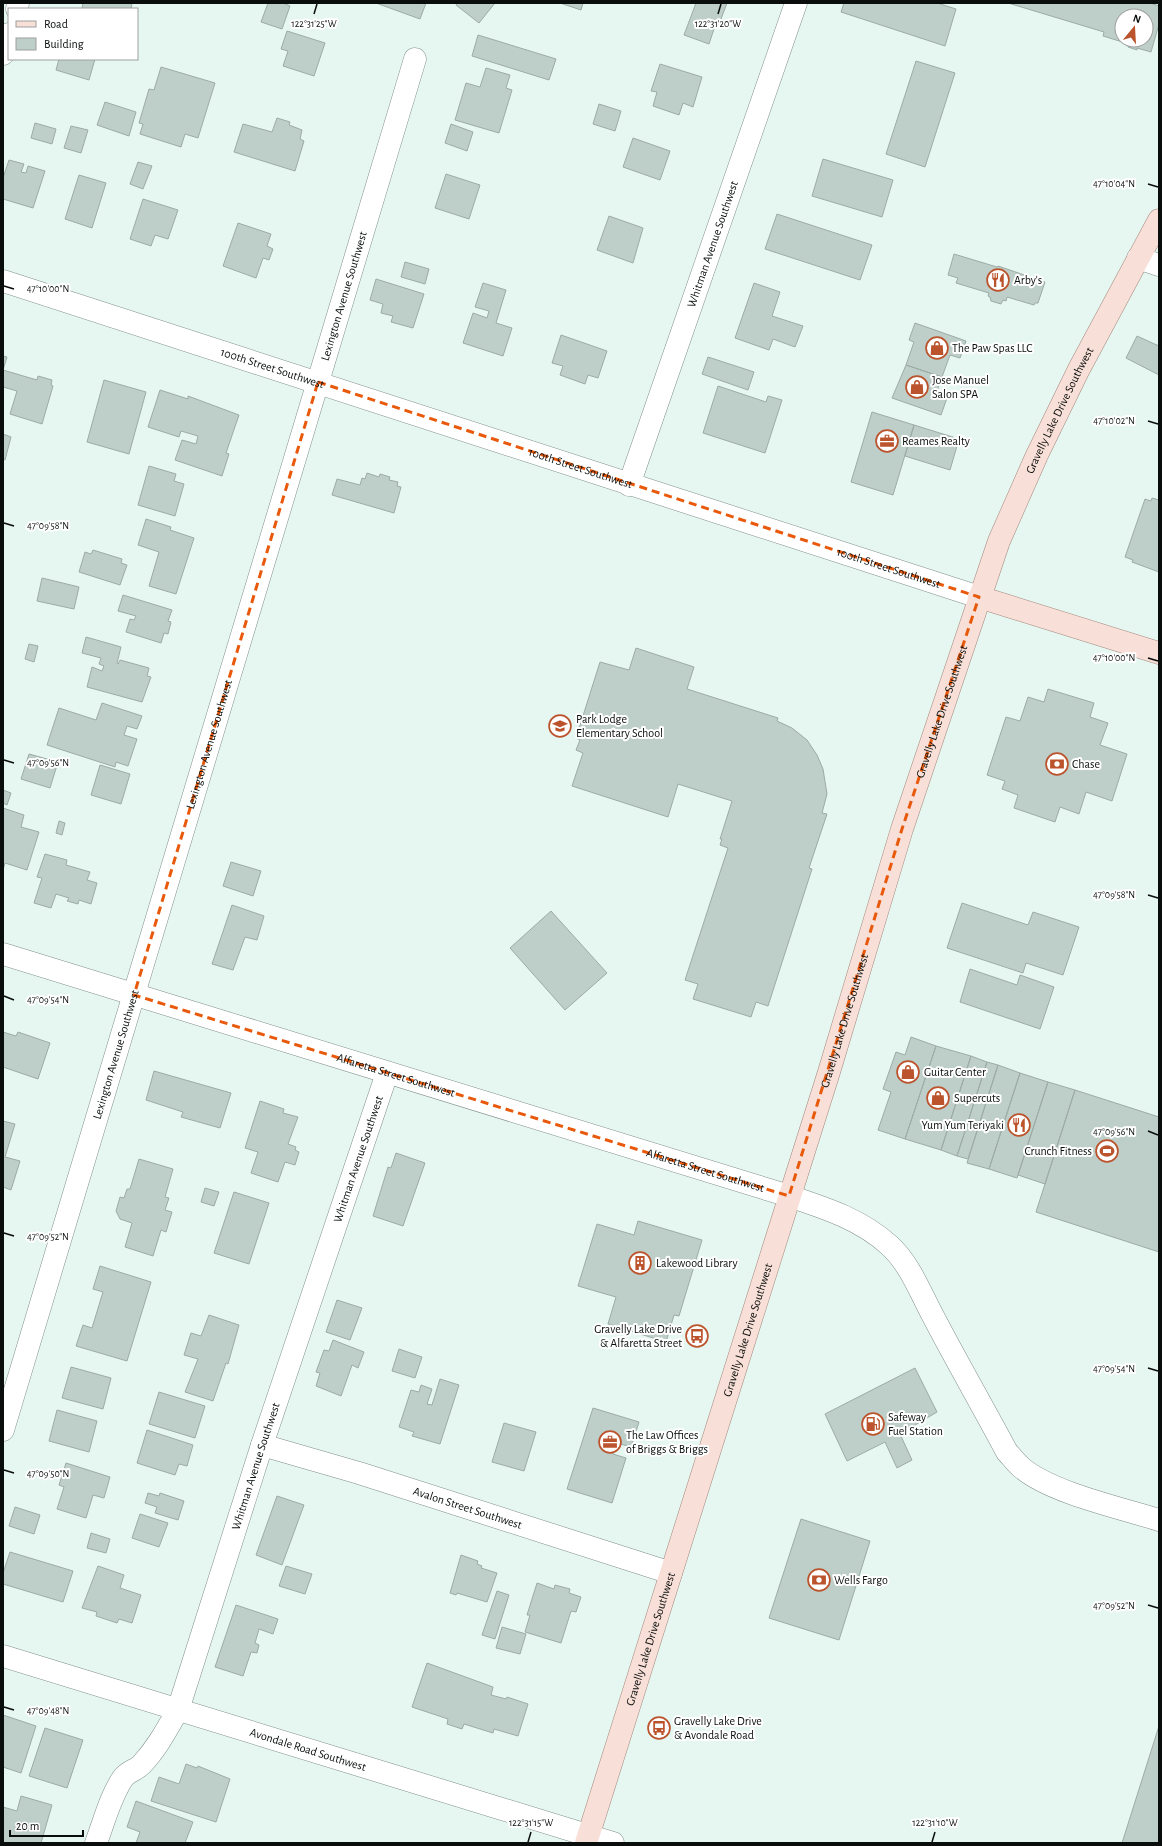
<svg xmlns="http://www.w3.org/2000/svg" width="1162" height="1846" font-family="'Alegreya Sans',sans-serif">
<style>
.building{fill:#becec9;stroke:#9caba6;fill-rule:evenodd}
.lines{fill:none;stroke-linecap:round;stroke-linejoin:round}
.minor-casing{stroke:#81908b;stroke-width:23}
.major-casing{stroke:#a1887e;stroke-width:23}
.minor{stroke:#fff;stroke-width:22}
.major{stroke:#f8dfd7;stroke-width:22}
.marked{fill:none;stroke:#e8590c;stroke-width:3;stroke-dasharray:8 5;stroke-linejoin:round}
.ticks{fill:none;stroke:#090e0c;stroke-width:1.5}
.labels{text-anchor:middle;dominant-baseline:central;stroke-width:4;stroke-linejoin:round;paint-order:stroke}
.street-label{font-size:12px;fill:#090e0c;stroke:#fff}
.poi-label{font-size:12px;fill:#090e0c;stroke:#fff;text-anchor:start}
.ticks-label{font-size:10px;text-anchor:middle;fill:#090e0c;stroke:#fff;stroke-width:4;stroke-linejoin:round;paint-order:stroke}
</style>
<rect width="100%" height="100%" fill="#e6f6f0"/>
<path class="building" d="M83 3H132L131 9H82Z
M268 3H283L290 6 282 29 261 22Z
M376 3H426L420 19Z
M457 3H495L479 23 456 5Z
M560 3H583L581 10Z
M696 3H727L718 27 715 26 709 44 684 35Z
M844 3H937L956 9 945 46 841 12Z
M1008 3H1150L1159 6V24L1151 52 1137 48V50L1128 47 1129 44 1103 36 1104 32ZM1122 16H1146V40H1122Z
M287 31 325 43 314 76 283 66 288 51 281 49Z
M478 35 556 59 549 80 472 56Z
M59 59H95L89 80 56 70Z
M916 61 955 73 925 167 886 154Z
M660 64 702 77 693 107 683 103 679 115 653 106 657 92 651 91Z
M161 67 215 83 198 138 185 134 181 147 140 134 143 124 139 123 149 89 154 90Z
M486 68 510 75 506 88 512 90 499 133 455 120 466 83 480 87Z
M105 102 136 112 129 136 97 125Z
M599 104 621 111 615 131 593 124Z
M277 118 290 122 289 125 302 130 300 139 304 141 295 171 234 152 243 124 272 132Z
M35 123 56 129 52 144 31 138Z
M451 124 473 132 467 151 445 143Z
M71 126 88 130 81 153 64 148Z
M633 138 670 151 660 180 623 167Z
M823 159 893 180 882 217 812 196Z
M9 160 24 164 21 172 26 173 28 166 45 171 33 208 3 199V178Z
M138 162 152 166 143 189 130 184Z
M446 174 480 185 469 219 435 208Z
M79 175 106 183 92 228 65 219Z
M143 199 178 210 168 239 155 235 151 246 130 239Z
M777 214 872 245 860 280 765 249Z
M609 216 643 228 633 263 597 250Z
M238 223 271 234 267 246 273 249 269 260 263 258 256 278 223 266Z
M954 254 997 267 998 266 1045 282 1038 303H1035L1034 305 1007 297 1006 301 1003 300 1001 304 991 301 990 297 988 296 989 293 956 283 958 278 948 275Z
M405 262 429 269 425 284 401 277Z
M376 279 424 294 413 328 391 322 393 316 381 313 383 304 370 300Z
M483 283 506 290 496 323 512 328 503 356 463 343 473 313 487 318 489 311 475 307Z
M754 283 780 292 772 316 803 326 795 347 773 339 769 350 735 338Z
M915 323 966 341 960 358 950 355 942 377 906 365 914 342 909 340Z
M561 335 607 351 598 378 588 375 585 384 560 375 563 366 552 363Z
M1137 336 1159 346V375L1126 358Z
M3 356 7 357 3 370 37 380 38 376 52 380 51 385 53 386 42 424 10 414 17 391 3 387Z
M708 357 754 372 748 390 702 374Z
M906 365 942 377 936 394 947 398 941 415 892 398Z
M104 380 146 392 129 454 87 442Z
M718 386 766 402 768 396 782 400 765 453 703 433Z
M160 390 188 399V396L239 415 226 453 229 454 222 476 175 460 182 440 196 444 198 436 181 431 179 437 148 427Z
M872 412 914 425 893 495 851 482Z
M914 425 959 439 950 470 905 456Z
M3 434 11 437 5 460 3 459Z
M149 466 176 474 174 481 184 484 175 516 138 505Z
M367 473 379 477 380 474 390 477 389 480 398 482 397 486 401 487 394 513 332 495 337 479 360 485 362 478 365 479Z
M1152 498 1159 500V572L1132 562 1133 560 1125 557 1145 499 1151 501Z
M146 519 171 527 170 530 194 538 176 594 149 586 159 552 138 545Z
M93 550 122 559 121 563 127 565 120 585 79 572 85 552 91 554Z
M42 578 79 587 74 609 37 601Z
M123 595 172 610 168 621 171 622 168 634 164 633 161 643 126 632 130 619 134 620 136 616 118 611Z
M86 637 121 647 117 663 118 664 120 660 149 668 147 676 151 677 142 702 87 687 92 667 102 671 104 666 99 664 101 658 82 653Z
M29 644 38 646 34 662 25 659Z
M636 648 694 667 687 689 778 718 777 721 792 728 807 740 817 755 823 769 827 794 822 813 827 814 809 868 812 869 768 1006 756 1002 751 1017 693 999 698 984 685 980 728 848 720 845 722 839H720L732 801 678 784 668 817 572 786 583 753 576 750 580 740 576 738 600 662 629 670Z
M1048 689 1094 703 1090 717 1108 723 1100 745 1127 754 1112 801 1086 792 1079 814 1060 807 1055 822 1014 808 1018 795 1002 789 1005 781 987 775 1006 717 1020 721 1028 697 1044 702Z
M102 703 142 716 137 729 127 726 124 735 137 739 128 766 116 762 115 767 47 745 59 708 96 720Z
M29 754 58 762 50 788 21 779Z
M100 765 130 774 121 804 91 795Z
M3 790 11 793 7 805 3 803Z
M3 808 24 815 21 827 39 832 27 870 5 863 3 870Z
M59 821 65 823 62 835 56 833Z
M45 854 67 860 66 865 90 872 87 880 97 883 91 904 79 900 78 904 67 901 69 898 56 894 51 908 34 903 42 878 37 877Z
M231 862 261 871 253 896 223 886Z
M962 903 1028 925 1033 912 1079 927 1063 975 1026 963 1023 973 947 948Z
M232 905 264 916 257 940 245 937 233 970 212 964Z
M551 911 607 973 565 1010 510 948Z
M970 969 1017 985 1020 975 1054 987 1040 1029 960 1002Z
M3 1032 16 1036 18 1032 50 1043 38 1079 3 1067Z
M911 1037 936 1046 905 1139 878 1130 891 1092 883 1089 896 1052 905 1055Z
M936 1046 971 1056 941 1150 905 1139Z
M971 1056 987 1062 957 1156 941 1150Z
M987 1062 998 1065 968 1159 957 1156Z
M998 1065 1020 1073 989 1169 967 1163Z
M154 1071 231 1093 220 1128 181 1117 183 1112 146 1100Z
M1020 1073 1048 1082 1017 1178 989 1169Z
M1048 1082 1075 1090 1045 1184 1018 1175Z
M1075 1090 1159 1117V1252L1036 1212Z
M260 1101 284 1109 283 1113 298 1117 288 1144 296 1147 295 1150 299 1152 295 1165 285 1162 278 1182 251 1173 258 1152 245 1148Z
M3 1121 15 1124 5 1157 20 1161 11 1190 3 1187Z
M396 1153 425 1163 403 1226 373 1216 388 1167 391 1168Z
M139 1159 173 1169 165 1197 169 1198 165 1210 172 1212 166 1232 161 1230 153 1256 125 1247 132 1223 120 1219 116 1211 120 1197 124 1198 127 1189H130Z
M205 1188 219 1192 214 1206 201 1202Z
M234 1192 269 1203 249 1264 214 1253Z
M638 1221 702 1240 679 1316 674 1315 666 1342 608 1324 616 1297 578 1286 597 1224 634 1235Z
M100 1266 151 1282 127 1361 76 1346 83 1325 92 1328 103 1292 93 1289Z
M337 1300 362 1308 350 1340 326 1332Z
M209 1315 239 1325 228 1364 226 1363 213 1401 185 1392 198 1359 184 1355 191 1333 201 1336Z
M333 1340 364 1352 358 1368 352 1365 341 1396 316 1386 320 1373 316 1372 324 1350 329 1351Z
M399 1349 422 1357 415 1378 392 1371Z
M71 1367 111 1378 103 1409 62 1398Z
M915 1368 937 1412 900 1434 912 1460 897 1468 885 1442 847 1461 825 1414Z
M440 1379 459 1385 440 1444 412 1436 414 1432 399 1427 411 1390 419 1392 421 1385 432 1389 427 1404 432 1405Z
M159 1392 205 1406 195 1438 149 1424Z
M593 1408 639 1422 631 1447 617 1443 613 1454 626 1458 612 1503 567 1489Z
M57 1410 97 1421 89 1452 49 1441Z
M504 1423 536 1432 524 1471 492 1462Z
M147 1430 193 1445 187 1466 179 1464 175 1475 137 1463Z
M66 1463 110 1477 104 1498 93 1495 86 1518 57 1509 64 1487 59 1485Z
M148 1493 159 1496 160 1493 184 1501 178 1520 155 1513 157 1507 145 1503Z
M277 1496 304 1505 282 1565 256 1555Z
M15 1507 40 1515 34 1534 9 1526Z
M140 1514 168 1523 159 1547 132 1538Z
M801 1519 870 1541 839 1640 769 1618Z
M91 1533 110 1539 106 1553 87 1548Z
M10 1552 73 1571 63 1602 3 1584V1573Z
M461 1555 478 1561 477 1564 482 1566 481 1568 497 1573 487 1602 457 1593 456 1595 450 1593Z
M98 1566 124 1575 120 1588 141 1595 132 1623 119 1619 117 1623 96 1616 97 1612 82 1608Z
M286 1566 312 1574 305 1594 279 1586Z
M537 1583 554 1589 555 1585 570 1589 569 1593 581 1597 576 1612 571 1611 561 1643 525 1632 530 1615H527Z
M497 1591 509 1595 495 1639 482 1635Z
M236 1605 278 1619 273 1634 259 1629 255 1643 259 1645 257 1653 251 1652 243 1676 215 1667Z
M502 1627 526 1634 520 1654 496 1648Z
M427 1663 493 1687 491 1695 506 1699 507 1697 528 1704 518 1736 494 1729 493 1733 464 1724 462 1729 447 1724 448 1719 412 1707Z
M3 1715 36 1726 21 1773 3 1767Z
M1159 1726V1843H1122Z
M45 1728 83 1740 67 1788 29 1776Z
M186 1764 197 1768 198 1766 230 1779 216 1822 151 1801 159 1777 179 1784Z
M21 1796 52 1805 41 1843H3V1807L17 1811Z
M136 1801 193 1822 185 1843H136L140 1832 127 1827Z"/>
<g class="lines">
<g class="minor-casing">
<g id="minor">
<path d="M17 9 18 3"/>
<path d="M3 54 9 34"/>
<path d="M1138 258 1159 265"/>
<path id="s1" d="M3 281C329 386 654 492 979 597"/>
<path id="s2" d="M629 485 796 3"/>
<path id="s3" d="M3 954 789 1196C825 1208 860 1219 889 1245 910 1264 920 1292 933 1316 957 1362 983 1407 1007 1452 1012 1457 1016 1463 1022 1468 1052 1493 1121 1508 1159 1520"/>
<path id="s4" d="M3 1430 415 59"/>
<path id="s5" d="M262 1445 359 1473 671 1573"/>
<path id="s6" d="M3 1656 613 1843"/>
<path id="s7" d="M96 1843C104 1822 110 1797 123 1778 128 1771 137 1770 142 1764 157 1748 167 1729 178 1710L262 1445 387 1073"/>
</g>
</g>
<g class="major-casing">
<g id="major">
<path d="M979 597 1159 653"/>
<path id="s8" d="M586 1843 829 1072 902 829 999 541 1037 455 1079 369 1159 220"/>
</g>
</g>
<use href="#minor" class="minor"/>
<use href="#major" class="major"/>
</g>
<path class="marked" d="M318 382 979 597 902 829 789 1196 134 995Z"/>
<path class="ticks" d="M314 14 317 4M718 14 721 4M1148 184 1158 187M4 286 14 289M1148 421 1158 424M4 523 14 526M1148 658 1158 661M4 760 14 763M1148 895 1158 898M4 996 14 1000M1148 1131 1158 1135M4 1233 14 1236M1148 1368 1158 1371M4 1470 14 1473M1148 1605 1158 1608M4 1707 14 1710M528 1842 531 1832M932 1842 935 1832"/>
<defs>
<g id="restaurant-ring" transform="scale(1.15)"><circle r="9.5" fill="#fff" stroke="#bb542c" stroke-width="1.5"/><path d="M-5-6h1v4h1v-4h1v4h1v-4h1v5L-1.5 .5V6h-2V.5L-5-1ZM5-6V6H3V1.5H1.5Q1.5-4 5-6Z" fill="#bb542c"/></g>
<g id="shop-ring" transform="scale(1.15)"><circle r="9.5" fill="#fff" stroke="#bb542c" stroke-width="1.5"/><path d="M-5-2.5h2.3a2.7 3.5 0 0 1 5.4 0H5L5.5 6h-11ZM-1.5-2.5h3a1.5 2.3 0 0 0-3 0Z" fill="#bb542c"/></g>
<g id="office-ring" transform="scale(1.15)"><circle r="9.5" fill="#fff" stroke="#bb542c" stroke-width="1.5"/><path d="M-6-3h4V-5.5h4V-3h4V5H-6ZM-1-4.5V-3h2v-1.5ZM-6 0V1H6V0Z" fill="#bb542c"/></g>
<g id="school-ring" transform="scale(1.15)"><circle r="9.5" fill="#fff" stroke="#bb542c" stroke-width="1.5"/><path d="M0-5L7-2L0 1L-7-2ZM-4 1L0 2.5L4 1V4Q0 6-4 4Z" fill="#bb542c"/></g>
<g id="bank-ring" transform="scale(1.15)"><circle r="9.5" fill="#fff" stroke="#bb542c" stroke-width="1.5"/><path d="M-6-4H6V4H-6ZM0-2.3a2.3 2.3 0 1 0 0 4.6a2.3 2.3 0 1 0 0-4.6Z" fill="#bb542c"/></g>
<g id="stadium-ring" transform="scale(1.15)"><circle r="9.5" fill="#fff" stroke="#bb542c" stroke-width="1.5"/><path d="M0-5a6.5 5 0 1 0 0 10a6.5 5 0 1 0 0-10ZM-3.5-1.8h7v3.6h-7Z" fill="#bb542c"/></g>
<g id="building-ring" transform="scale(1.15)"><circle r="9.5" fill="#fff" stroke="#bb542c" stroke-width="1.5"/><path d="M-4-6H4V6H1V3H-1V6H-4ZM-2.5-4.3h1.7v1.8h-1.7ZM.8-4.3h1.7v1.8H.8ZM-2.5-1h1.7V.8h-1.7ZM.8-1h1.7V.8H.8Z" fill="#bb542c"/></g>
<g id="bus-ring" transform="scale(1.15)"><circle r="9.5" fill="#fff" stroke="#bb542c" stroke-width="1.5"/><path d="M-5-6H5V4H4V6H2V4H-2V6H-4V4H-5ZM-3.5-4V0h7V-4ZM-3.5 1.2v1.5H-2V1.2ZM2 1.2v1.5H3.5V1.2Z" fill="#bb542c"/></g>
<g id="fuel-ring" transform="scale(1.15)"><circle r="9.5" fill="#fff" stroke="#bb542c" stroke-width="1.5"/><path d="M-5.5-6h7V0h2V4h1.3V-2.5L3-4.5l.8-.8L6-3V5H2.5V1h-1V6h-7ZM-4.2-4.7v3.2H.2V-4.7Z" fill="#bb542c"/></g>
</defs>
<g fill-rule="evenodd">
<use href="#restaurant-ring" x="998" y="280"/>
<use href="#shop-ring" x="937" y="348"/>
<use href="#shop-ring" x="917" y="387"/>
<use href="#office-ring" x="887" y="441"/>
<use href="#school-ring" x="560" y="726"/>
<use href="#bank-ring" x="1057" y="764"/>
<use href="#shop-ring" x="908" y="1072"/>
<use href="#shop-ring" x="938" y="1098"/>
<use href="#restaurant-ring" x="1019" y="1125"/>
<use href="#stadium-ring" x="1107" y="1151"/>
<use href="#building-ring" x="640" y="1263"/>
<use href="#bus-ring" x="697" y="1336"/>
<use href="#fuel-ring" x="873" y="1424"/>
<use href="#office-ring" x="610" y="1442"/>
<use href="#bank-ring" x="819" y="1580"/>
<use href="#bus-ring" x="659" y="1728"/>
</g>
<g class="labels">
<g class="street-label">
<text stroke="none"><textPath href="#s2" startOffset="255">Whitman Avenue Southwest</textPath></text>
<text stroke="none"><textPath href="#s4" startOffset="1184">Lexington Avenue Southwest</textPath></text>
<text stroke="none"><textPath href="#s1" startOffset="283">100th Street Southwest</textPath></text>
<text stroke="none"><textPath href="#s8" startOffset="1510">Gravelly Lake Drive Southwest</textPath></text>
<text stroke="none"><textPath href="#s1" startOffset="607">100th Street Southwest</textPath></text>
<text stroke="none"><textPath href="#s1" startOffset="931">100th Street Southwest</textPath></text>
<text stroke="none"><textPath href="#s8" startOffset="1186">Gravelly Lake Drive Southwest</textPath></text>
<text stroke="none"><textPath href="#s4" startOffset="716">Lexington Avenue Southwest</textPath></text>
<text stroke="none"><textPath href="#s8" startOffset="862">Gravelly Lake Drive Southwest</textPath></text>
<text stroke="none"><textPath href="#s4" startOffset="392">Lexington Avenue Southwest</textPath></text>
<text stroke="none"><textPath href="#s3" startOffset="411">Alfaretta Street Southwest</textPath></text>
<text stroke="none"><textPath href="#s7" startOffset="739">Whitman Avenue Southwest</textPath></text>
<text stroke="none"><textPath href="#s3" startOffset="735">Alfaretta Street Southwest</textPath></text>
<text stroke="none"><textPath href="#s8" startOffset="538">Gravelly Lake Drive Southwest</textPath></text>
<text stroke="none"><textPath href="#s7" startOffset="415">Whitman Avenue Southwest</textPath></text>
<text stroke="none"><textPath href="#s5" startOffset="215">Avalon Street Southwest</textPath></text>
<text stroke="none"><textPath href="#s8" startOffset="214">Gravelly Lake Drive Southwest</textPath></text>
<text stroke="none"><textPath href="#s6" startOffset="319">Avondale Road Southwest</textPath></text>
</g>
<g class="poi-label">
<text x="1014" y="280">Arby's</text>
<text x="952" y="348">The Paw Spas LLC</text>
<text x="932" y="380">Jose Manuel<tspan x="932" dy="14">Salon SPA</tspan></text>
<text x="902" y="441">Reames Realty</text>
<text x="576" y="719">Park Lodge<tspan x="576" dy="14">Elementary School</tspan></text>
<text x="1072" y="764">Chase</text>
<text x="924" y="1072">Guitar Center</text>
<text x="954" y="1098">Supercuts</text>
<text x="1004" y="1125" text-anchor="end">Yum Yum Teriyaki</text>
<text x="1092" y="1151" text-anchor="end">Crunch Fitness</text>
<text x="656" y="1263">Lakewood Library</text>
<text x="682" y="1329" text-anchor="end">Gravelly Lake Drive<tspan x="682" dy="14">&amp; Alfaretta Street</tspan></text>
<text x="888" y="1417">Safeway<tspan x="888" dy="14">Fuel Station</tspan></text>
<text x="626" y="1435">The Law Offices<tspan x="626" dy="14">of Briggs &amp; Briggs</tspan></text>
<text x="834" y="1580">Wells Fargo</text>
<text x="674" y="1721">Gravelly Lake Drive<tspan x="674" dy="14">&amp; Avondale Road</tspan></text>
</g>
</g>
<g class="ticks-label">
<text x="314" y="27">122°31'25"W</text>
<text x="718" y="27">122°31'20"W</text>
<text x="1114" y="187">47°10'04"N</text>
<text x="48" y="292">47°10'00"N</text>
<text x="1114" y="424">47°10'02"N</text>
<text x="48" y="529">47°09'58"N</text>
<text x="1114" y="661">47°10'00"N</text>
<text x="48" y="766">47°09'56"N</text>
<text x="1114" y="898">47°09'58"N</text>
<text x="48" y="1003">47°09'54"N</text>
<text x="1114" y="1135">47°09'56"N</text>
<text x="48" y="1240">47°09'52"N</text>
<text x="1114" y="1372">47°09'54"N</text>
<text x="48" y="1477">47°09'50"N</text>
<text x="1114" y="1609">47°09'52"N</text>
<text x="48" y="1714">47°09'48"N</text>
<text x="531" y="1826">122°31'15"W</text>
<text x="935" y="1826">122°31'10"W</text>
</g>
<rect width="1162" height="1846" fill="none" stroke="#090e0c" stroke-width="8"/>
<rect x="8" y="8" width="130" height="52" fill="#ffffff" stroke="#9d9f9e"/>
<rect x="16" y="21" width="20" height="6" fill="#f8dfd7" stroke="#9d9f9e"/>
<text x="44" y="28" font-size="12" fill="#090e0c">Road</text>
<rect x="16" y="38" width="20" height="12" fill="#becec9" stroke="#9d9f9e"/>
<text x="44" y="48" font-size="12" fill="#090e0c">Building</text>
<g transform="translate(1134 28) rotate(18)"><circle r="19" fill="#ffffff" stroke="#9d9f9e"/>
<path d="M0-3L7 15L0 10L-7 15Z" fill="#bb542c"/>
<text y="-6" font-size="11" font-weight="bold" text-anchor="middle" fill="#090e0c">N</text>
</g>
<path d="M10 1830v6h73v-6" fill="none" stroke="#090e0c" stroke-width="2"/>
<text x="16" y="1830" font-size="12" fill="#090e0c" stroke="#ffffff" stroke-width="3" paint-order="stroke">20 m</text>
</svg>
